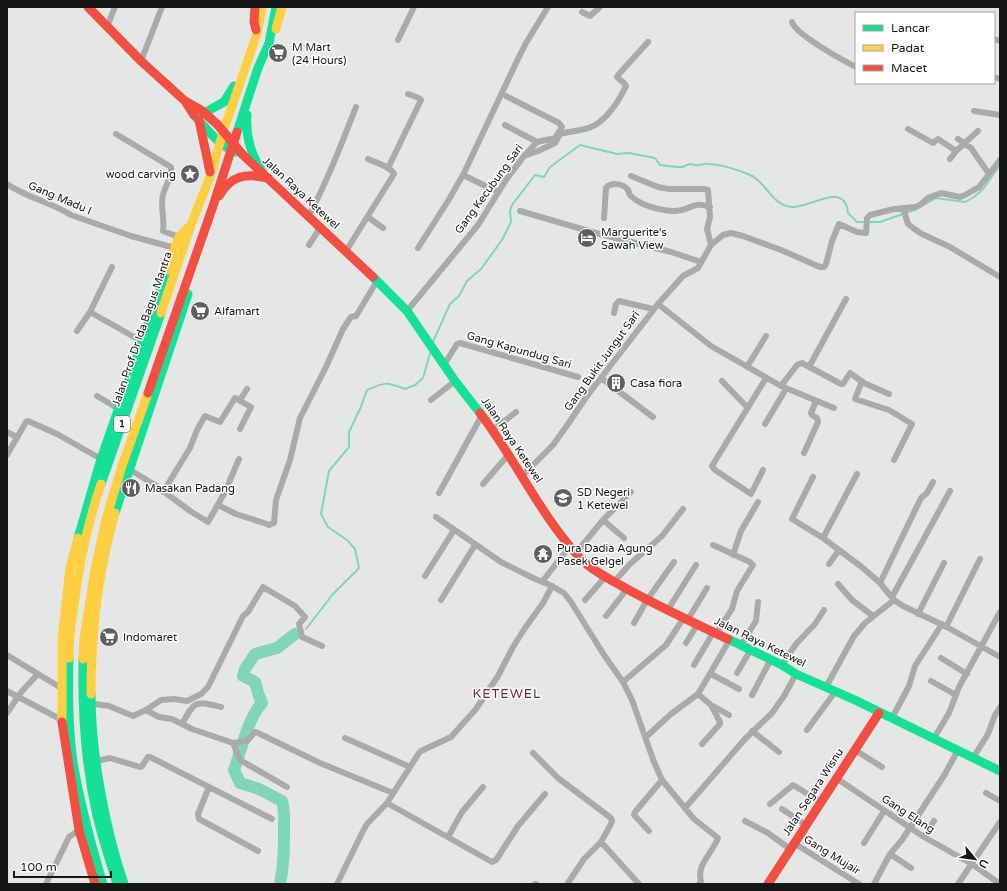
<svg xmlns="http://www.w3.org/2000/svg" width="1007" height="891" font-family="'Varela Round',sans-serif">
<style>
.lines{fill:none;stroke-linecap:round;stroke-linejoin:round}
.stream{stroke:#80d6b6;stroke-width:2}
.river{stroke:#80d6b6;stroke-width:12}
.street{stroke:#aaa;stroke-width:6}
.fast{stroke:#16e098;stroke-width:9}
.slow{stroke:#ffcf43;stroke-width:9}
.jam{stroke:#f24e42;stroke-width:9}
.labels{text-anchor:middle;dominant-baseline:central;stroke-width:3;stroke-linejoin:round;paint-order:stroke}
.shield{fill:#fff;stroke:#5b5d5c;stroke-width:1}
.shield-label{font-size:10px;font-weight:bold;fill:#151716}
.poi-label{font-size:11px;fill:#151716;stroke:#fff;text-anchor:start}
.street-label{font-size:11px;fill:#151716;stroke:#fff}
.quarter-label{font-size:13px;letter-spacing:1px;fill:#6d2737;stroke:#fff}
</style>
<rect width="100%" height="100%" fill="#e5e7e6"/>
<g class="lines">
<path class="stream" d="M924 205 936 198 965 202 974 197 983 189 1000 165
M432 344 450 304 459 296 467 281 481 269 502 240 511 222 510 211 512 205 535 175 544 177 550 167 580 145 617 154 629 153 655 158 660 165C667 166 675 167 682 167 685 166 687 165 690 164 694 164 693 165 696 165 700 166 704 163 708 164 720 164 739 170 750 175 767 182 771 206 793 207 810 208 845 180 848 213L857 222H880L917 209
M306 629 333 594 359 568 355 549 347 540 328 527 321 514 329 471 349 447V432L360 409 367 390C385 382 386 382 405 389L415 385 423 378 431 350"/>
<path class="river" d="M280 884C284 865 284 848 284 828 284 818 285 812 282 801L259 789 240 783 234 770C241 751 248 718 262 703L258 693 255 682 243 676 245 669 255 654 277 648 295 634"/>
<path class="street" d="M582 12 590 16 600 7
M792 22C795 34 844 61 856 67
M107 27 115 7
M994 39 1000 41
M398 40 414 7
M141 61 162 7
M994 77 1000 79
M974 111 1000 115
M505 125 537 142
M908 129 933 143 938 139 956 151
M116 134 171 167C172 177 165 186 163 195 160 207 165 219 163 231L179 237
M958 139 971 148 989 174
M524 156 538 151 555 143 560 134C570 131 582 131 591 127 606 121 619 101 626 86L625 84 617 77 619 74 648 42
M950 159 956 151 978 131
M388 168 421 100 419 98 408 94
M463 175 498 192
M631 176 658 187 669 189H704L708 190 710 217 707 229 711 245
M7 184C27 198 51 202 71 215L131 236 175 248
M903 208 908 224 913 228 922 234 950 247 1000 277
M520 211 592 232 671 252 701 262
M308 217C327 182 341 145 356 107
M368 217 383 228
M604 218 606 188C611 182 623 183 628 190 630 193 628 192 630 195 633 199 639 202 643 204 653 208 664 211 674 211 690 211 693 200 710 207
M309 245 320 228
M418 248 448 201 463 175 516 63 526 43 548 7
M346 251 394 174C390 166 376 163 368 159
M112 267 90 312 143 342
M658 304 711 346 781 386 834 408
M407 311 478 225 506 180 524 156 537 142 555 138 562 127 559 123 506 96
M614 313 616 304 619 301 653 309
M77 331 90 312
M444 365 457 344 460 343 578 377
M747 367 766 336
M809 367 846 299
M601 378 653 417
M722 381 748 408
M862 381 855 399 889 410 912 424 894 460
M781 386 797 365 802 363 841 384H843L850 373 864 383 889 394
M97 396 119 409
M240 400 247 389
M431 400 455 381
M765 424 786 389
M493 430 516 412
M7 432 17 437
M804 453 818 422 817 418 812 415 811 413 816 401
M7 455 26 422 28 421 57 434 103 460
M127 468 155 485 190 511 208 522 225 492 239 459
M763 470 751 494 715 470 712 466 766 378
M522 476 553 445 568 424 587 396 658 304 683 276 698 268 711 245 723 235 731 233 743 236 781 250 820 267H824L826 264 832 241 839 224 857 232 866 233 867 218 870 215 894 209 915 207 920 205 928 198 941 193 960 197 965 195 979 187 1000 160
M813 477 792 519 823 538 863 568 880 583 894 600 903 606 945 626 1000 657
M483 484 509 454
M163 492 190 448 197 430 205 416 220 422 235 398 251 407 240 429
M439 493 482 415
M218 505 236 514 267 524 269 525 274 523 276 500 290 460 300 418 326 367 343 329 351 317 356 316 377 281
M436 517 501 562 533 578 550 585 564 593 571 602 604 655 623 682 632 700 654 762 662 780 694 819 718 838C713 852 696 865 701 881L699 884
M603 520 624 538
M823 538 857 474
M713 545 750 562 753 565 737 591 732 609 716 634
M576 553 603 520 631 492
M733 555 741 531 758 502
M829 564 839 550
M425 576 454 530
M542 582 570 546
M614 582 630 564 662 536 683 509
M880 583 921 498 927 493 933 482
M838 584 852 600 873 616
M892 597 950 491
M441 600 475 545
M585 600 606 576
M667 611 696 565
M918 614 944 563
M606 616 627 589
M687 621 707 588
M634 623 647 600 674 562
M946 627 980 559
M686 643 697 625
M740 646 756 621 758 602
M7 655 61 688
M941 658 967 674
M694 665 713 633
M782 665 796 644 815 624 824 610
M737 673 750 651
M711 674 739 689
M931 681 956 695
M623 682 666 645 683 619
M826 687 854 636 865 623 894 600
M7 691 62 720
M698 694 711 705 729 715
M752 695 770 661
M88 703 109 706 133 716 146 710 161 700 174 699 187 701 201 694 208 687 243 616 248 612 263 587 295 606 305 617 299 624 302 637 322 646
M146 710 159 717 172 719 192 729 233 743 247 741 255 732 258 733 320 763 393 793
M7 713 22 691 38 674
M892 718 909 686 915 666 942 624
M182 724C195 700 195 701 221 707
M807 730 835 692
M752 731 779 752
M646 737 671 714 698 694 729 641
M345 738 410 767
M934 738 949 713 959 687 1000 612
M233 743 240 760 287 787
M702 744 720 724V722L711 705
M855 750 882 767
M533 753 558 778 611 818 612 821 611 824 601 842
M973 758 988 734 995 715 1000 707
M96 761 110 758 140 767 142 766 148 757H150L272 819
M836 778 924 837 972 864 1000 884
M209 787 198 814 199 819 258 851
M986 793 1000 801
M387 803 492 862 496 860 518 826 545 794
M770 804 793 785 821 802
M685 808 745 739 772 713 784 696 796 674
M782 809 806 825
M745 821 768 833 790 849
M649 831 634 815 635 812 662 780
M448 837 462 812 483 787
M924 837 934 821
M794 843 859 884
M864 843 884 811
M890 854 911 868
M46 884 69 837 79 830
M337 884 363 831 367 824 387 803 419 753 421 751 451 737 476 709 498 676 513 647 525 628 543 603 552 586
M535 884H536
M569 884 568 883 584 859 601 842 639 884
M874 884 890 854 902 840 945 774 958 750
M958 884 1000 822"/>
<path class="fast" d="M204 113 224 102 234 86
M194 115C206 128 219 146 236 152
M247 115C245 138 252 156 264 175
M237 132 258 68 269 43 276 7
M373 277 407 311 455 381 480 413
M101 484 161 313
M115 513 188 294
M78 538 101 459 167 270
M728 639 782 665 796 674 855 700 1000 771
M69 658C68 693 68 727 73 762 80 804 91 844 103 884
M83 659C82 709 85 761 96 811 101 835 110 860 117 884
M91 694C91 753 105 828 124 884"/>
<path class="slow" d="M276 29 282 7
M167 270 179 237 191 225
M161 313 191 225 211 174 223 132 257 34 262 7
M69 658C69 640 71 623 74 606 79 563 87 525 101 484
M83 659 84 638 95 569 106 519 122 466 148 393
M91 694C91 632 98 572 115 513
M62 722V639L70 568 78 538"/>
<path class="jam" d="M88 7 141 61 185 101 194 115
M255 7 254 22 256 30
M185 101 201 110 217 124 243 155 373 277
M199 120 210 172
M219 196C231 175 246 173 268 178
M148 393 213 206 237 132
M480 413C516 460 541 517 582 560 592 570 607 578 620 585 655 605 692 622 728 639
M62 722 79 830 95 884
M768 884 879 713"/>
</g>
<defs>
<g id="supermarket-disc" transform="scale(1)"><circle r="9.5" fill="#5e605f" stroke="#fff"/><path d="M-6-5.5h2.5l.6 2H6L4.5 2H-2.5L-4.4-4H-6ZM-1.5 3.2a1.3 1.3 0 1 0 .1 0ZM3 3.2a1.3 1.3 0 1 0 .1 0Z" fill="#fff"/></g>
<g id="sight-disc" transform="scale(1)"><circle r="9.5" fill="#5e605f" stroke="#fff"/><path d="M0-6L1.8-2.2L6-1.7L2.9 1.2L3.7 5.4L0 3.3L-3.7 5.4L-2.9 1.2L-6-1.7L-1.8-2.2Z" fill="#fff"/></g>
<g id="hotel-disc" transform="scale(1)"><circle r="9.5" fill="#5e605f" stroke="#fff"/><path d="M-6-4.5h1.5V1H6V5H4.5V3h-9V5H-6ZM-4 0a1.8 1.8 0 1 1 3.6 0ZM.5 0V-2.5h3Q6-2.5 6 0Z" fill="#fff"/></g>
<g id="building-disc" transform="scale(1)"><circle r="9.5" fill="#5e605f" stroke="#fff"/><path d="M-4-6H4V6H1V3H-1V6H-4ZM-2.5-4.3h1.7v1.8h-1.7ZM.8-4.3h1.7v1.8H.8ZM-2.5-1h1.7V.8h-1.7ZM.8-1h1.7V.8H.8Z" fill="#fff"/></g>
<g id="restaurant-disc" transform="scale(1)"><circle r="9.5" fill="#5e605f" stroke="#fff"/><path d="M-5-6h1v4h1v-4h1v4h1v-4h1v5L-1.5 .5V6h-2V.5L-5-1ZM5-6V6H3V1.5H1.5Q1.5-4 5-6Z" fill="#fff"/></g>
<g id="school-disc" transform="scale(1)"><circle r="9.5" fill="#5e605f" stroke="#fff"/><path d="M0-5L7-2L0 1L-7-2ZM-4 1L0 2.5L4 1V4Q0 6-4 4Z" fill="#fff"/></g>
<g id="temple-disc" transform="scale(1)"><circle r="9.5" fill="#5e605f" stroke="#fff"/><path d="M0-6L5-2H3V0L6.5 2.5H4V6H1.5V3h-3V6H-4V2.5H-6.5L-3 0V-2H-5Z" fill="#fff"/></g>
</defs>
<g fill-rule="evenodd">
<use href="#supermarket-disc" x="278" y="53"/>
<use href="#sight-disc" x="190" y="174"/>
<use href="#hotel-disc" x="587" y="238"/>
<use href="#supermarket-disc" x="200" y="311"/>
<use href="#building-disc" x="616" y="383"/>
<use href="#restaurant-disc" x="131" y="488"/>
<use href="#school-disc" x="563" y="498"/>
<use href="#temple-disc" x="543" y="554"/>
<use href="#supermarket-disc" x="109" y="637"/>
</g>
<g class="labels">
<rect class="shield" x="114" y="416" width="16" height="16" rx="3"/>
<g class="shield-label">
<text x="122" y="424">1</text>
</g>
<g class="poi-label">
<text x="292" y="47">M Mart<tspan x="292" dy="13">(24 Hours)</tspan></text>
<text x="176" y="174" text-anchor="end">wood carving</text>
<text x="601" y="232">Marguerite's<tspan x="601" dy="13">Sawah View</tspan></text>
<text x="214" y="311">Alfamart</text>
<text x="630" y="383">Casa fiora</text>
<text x="145" y="488">Masakan Padang</text>
<text x="577" y="492">SD Negeri<tspan x="577" dy="13">1 Ketewel</tspan></text>
<text x="557" y="548">Pura Dadia Agung<tspan x="557" dy="13">Pasek Gelgel</tspan></text>
<text x="123" y="637">Indomaret</text>
</g>
<g class="street-label">
<text transform="translate(489 189) rotate(-54)">Gang Kecubung Sari</text>
<text transform="translate(301 193) rotate(43)">Jalan Raya Ketewel</text>
<text transform="translate(60 198) rotate(23)">Gang Madu I</text>
<text transform="translate(142 329) rotate(-71)">Jalan Prof Dr Ida Bagus Mantra</text>
<text transform="translate(519 350) rotate(16)">Gang Kapundug Sari</text>
<text transform="translate(602 361) rotate(-54)">Gang Bukit Jungut Sari</text>
<text transform="translate(512 440) rotate(56)">Jalan Raya Ketewel</text>
<text transform="translate(760 642) rotate(26)">Jalan Raya Ketewel</text>
<text transform="translate(813 792) rotate(-57)">Jalan Segara Wisnu</text>
<text transform="translate(908 814) rotate(33)">Gang Elang</text>
<text transform="translate(832 855) rotate(32)">Gang Mujair</text>
</g>
<g class="quarter-label">
<text x="507" y="694">KETEWEL</text>
</g>
</g>
<rect width="1007" height="891" fill="none" stroke="#151716" stroke-width="16"/>
<rect x="855" y="12" width="140" height="72" fill="#ffffff" stroke="#a1a2a2"/>
<rect x="863" y="25" width="20" height="6" fill="#16e098" stroke="#a1a2a2"/>
<text x="891" y="32" font-size="12" fill="#151716">Lancar</text>
<rect x="863" y="45" width="20" height="6" fill="#ffcf43" stroke="#a1a2a2"/>
<text x="891" y="52" font-size="12" fill="#151716">Padat</text>
<rect x="863" y="65" width="20" height="6" fill="#f24e42" stroke="#a1a2a2"/>
<text x="891" y="72" font-size="12" fill="#151716">Macet</text>
<g transform="translate(975 859) rotate(119)" stroke="#ffffff" stroke-width="3" paint-order="stroke">
<path d="M0-3L7 15L0 10L-7 15Z" fill="#151716"/>
<text y="-6" font-size="11" font-weight="bold" text-anchor="middle" fill="#151716">U</text>
</g>
<path d="M14 871v6h97v-6" fill="none" stroke="#151716" stroke-width="2"/>
<text x="20" y="871" font-size="12" fill="#151716" stroke="#ffffff" stroke-width="3" paint-order="stroke">100 m</text>
</svg>
